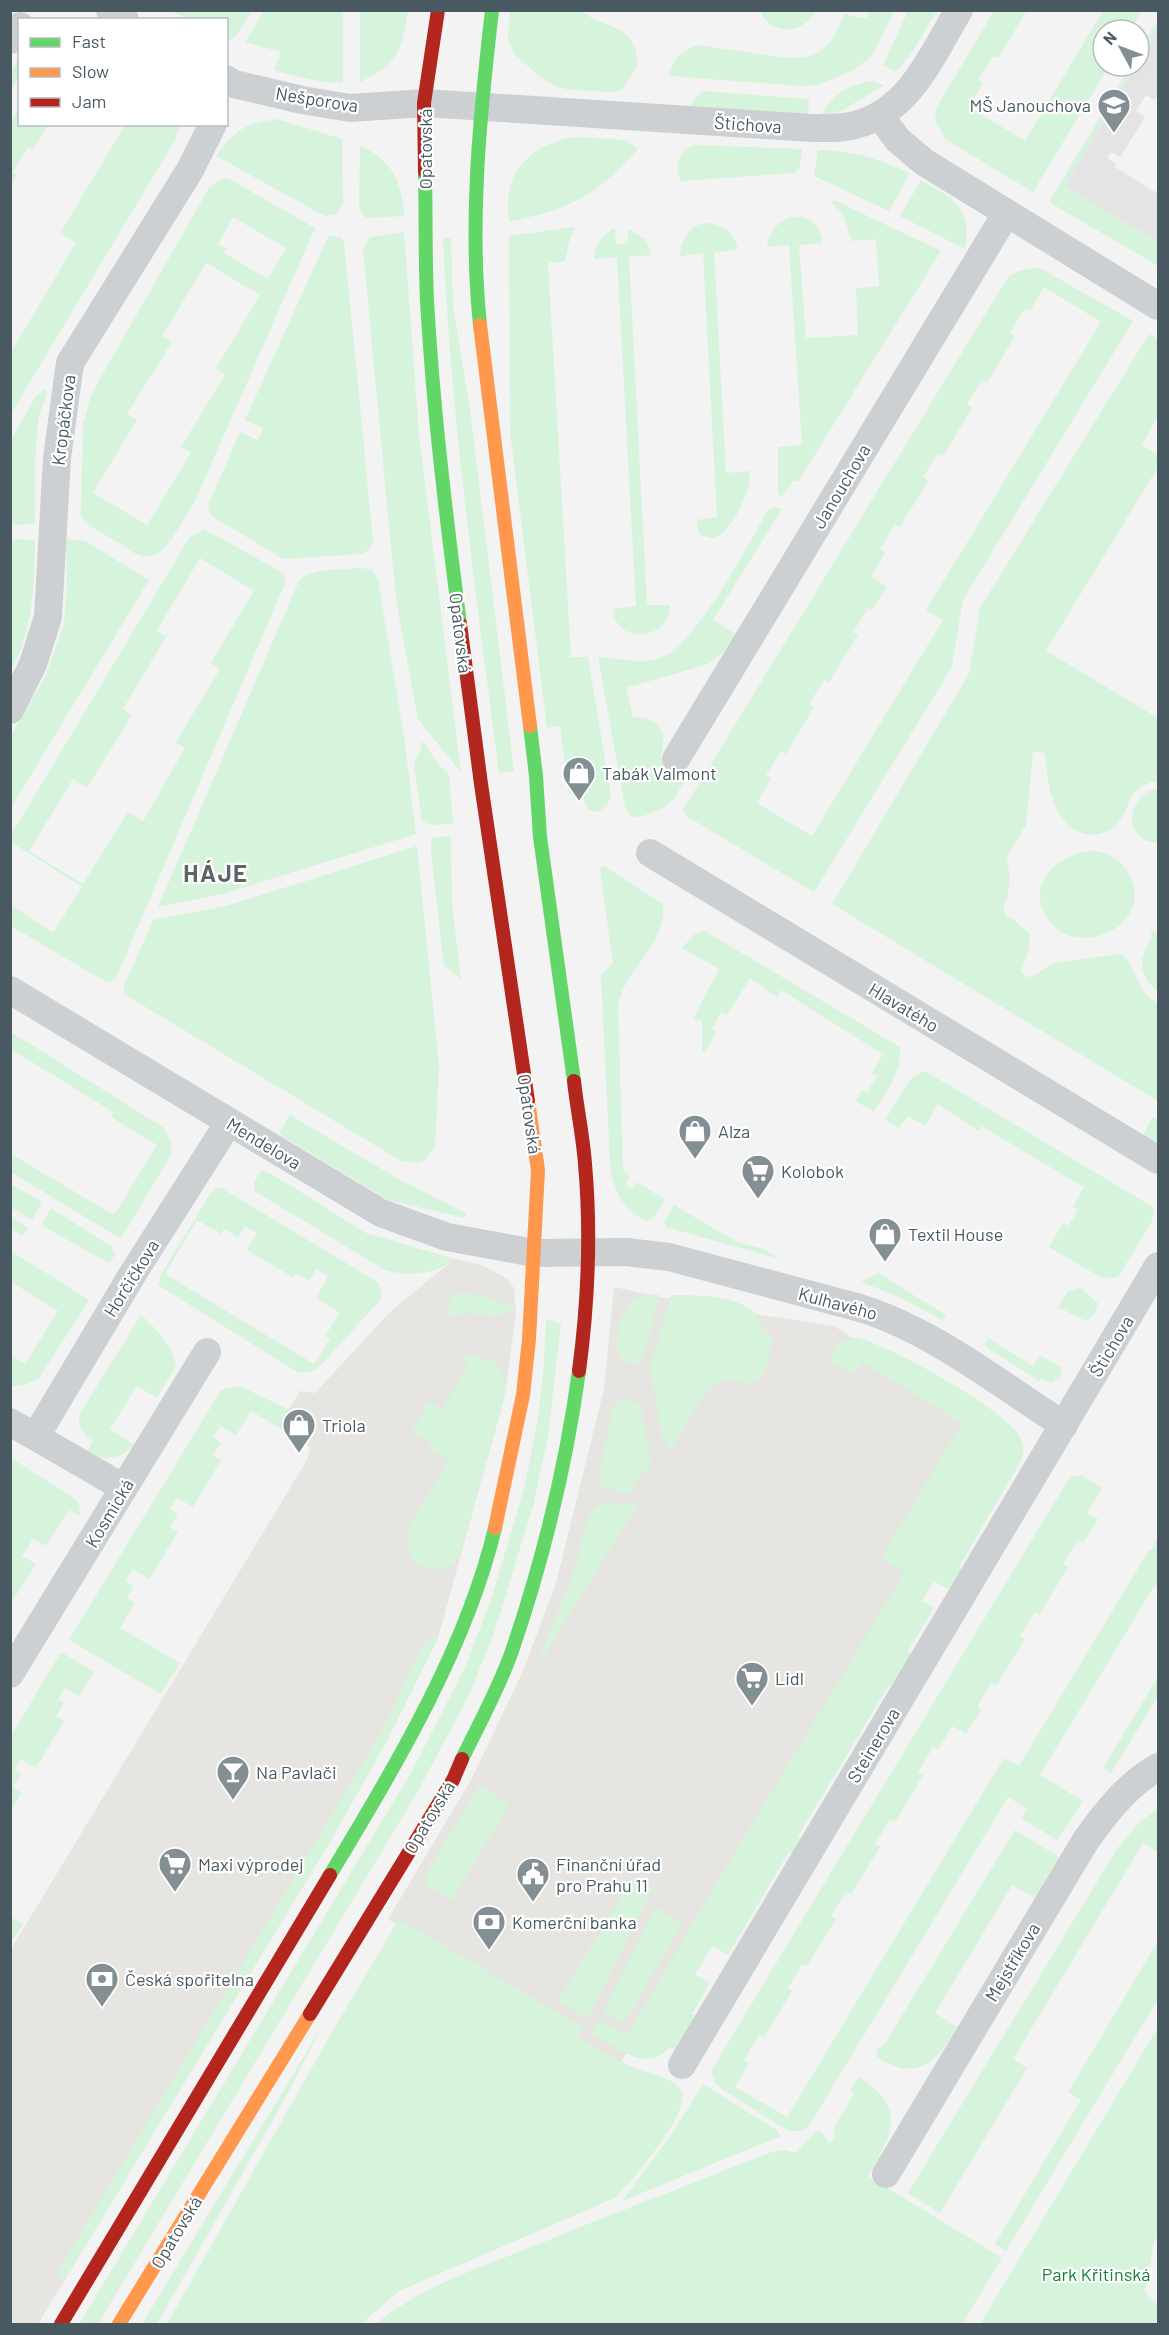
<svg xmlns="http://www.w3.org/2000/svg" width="1169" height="2335" font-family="Barlow,sans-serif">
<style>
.commercial{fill:#e7e5e1}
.education{fill:#e4e4e5}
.green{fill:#d6f3dc;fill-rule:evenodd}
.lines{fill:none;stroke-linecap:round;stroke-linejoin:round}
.street{stroke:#ccd0d2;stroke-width:28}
.fast{stroke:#63d668;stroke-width:14}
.slow{stroke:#ff974d;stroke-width:14}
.jam{stroke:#b3261e;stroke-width:14}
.labels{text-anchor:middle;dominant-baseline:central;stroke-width:4.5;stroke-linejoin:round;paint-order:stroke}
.street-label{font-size:18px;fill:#485961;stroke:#fff}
.poi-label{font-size:18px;fill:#485961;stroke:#fff;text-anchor:start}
.park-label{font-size:18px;fill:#118437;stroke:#fff}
.district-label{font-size:24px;font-weight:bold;letter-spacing:1.5px;fill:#5e6467;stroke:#fff}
</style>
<rect width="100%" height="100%" fill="#f3f3f3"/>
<path class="commercial" d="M451 1258 482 1265 507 1279 514 1288 516 1313 505 1395 438 1638 389 1737 330 1842 38 2324H11L10 1951 307 1460 310 1447 278 1427 300 1391 315 1393 390 1312 447 1265Z
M614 1287 710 1307 834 1326 1007 1437 712 1919 618 2067 430 1949 388 1919 471 1780 523 1671 556 1583 604 1389Z"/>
<path class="education" d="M1158 28V94L1155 100 1146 95 1136 111 1145 117 1120 157 1111 152 1107 158 1116 164 1115 167 1158 194V242L1064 186 1136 66H1139V60Z"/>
<path class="green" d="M1024 10 1026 12 998 58 993 56 978 80 983 83 969 107 1025 141 1103 11H1142L1131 30H1103V66H1109L1033 192 945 139 935 120 937 107 994 11Z
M171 11 252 10V11L236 36 230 40 227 39 226 20 187 19Z
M264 11H343V83C318 83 298 77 274 70L281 52 245 42Z
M360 11H408C402 50 398 65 360 82Z
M510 11H581L592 18 622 31 630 39 636 51 637 65 632 75 621 90 613 92 571 90 557 87 539 76 514 54 508 39Z
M760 11H815C804 35 770 36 760 11Z
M869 11H894L871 57 850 72 817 85 802 86 669 76C671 60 683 50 698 45 719 48 739 51 759 54 804 61 827 63 844 14L867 19Z
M908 11H937L911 54 896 72 883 65Z
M1158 20V28L1139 60V52Z
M19 57V76L11 91V72Z
M1131 66H1136L1064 186 1158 242V266L1049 202Z
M872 81 884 85 843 110 821 116C833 94 848 85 872 81Z
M702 91 809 99 808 115 689 107Z
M19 107 20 124 48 125 33 150 28 147 13 172 17 175 11 186V122Z
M277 119 342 139 343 204 335 215 325 216 216 156C238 128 241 125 277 119Z
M125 125H180L175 140 11 414V352L76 243 60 233Z
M577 137 627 140 638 149C595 197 572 208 509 222 508 210 507 199 510 188 516 158 549 139 577 137Z
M360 145C395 164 399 178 405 216L366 218 359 209Z
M694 145 802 149 800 167 795 173 681 181C673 167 679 150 694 145Z
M818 150C854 151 877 158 910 173L889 211 814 176Z
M222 178 231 180 315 228 195 501C181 519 167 564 139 555 132 553 125 547 119 543 106 535 90 528 81 516L83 425 90 399 97 384 209 188ZM233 217 286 248 268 279 224 253 226 249 218 244ZM206 263 260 295 216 368 162 336ZM172 342 225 374 181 447 191 453 147 525 93 493 137 420 127 414Z
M921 180C952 198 973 207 965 249L900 216Z
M830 201H836L941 251 798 482 794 480 781 497 778 495V447L802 445 789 245 767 247C772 210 818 205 823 243L799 245 806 338 858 335 856 288 879 286 876 239 852 241 843 214Z
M702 223C722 223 733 230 738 249L714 253 726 473 750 471C751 491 732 534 712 538L701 535 698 531 697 520 717 517 703 253 680 256C681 240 687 229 702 223Z
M575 227 570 239 565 261 548 263 571 657H588L611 796 608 804 598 812 588 810 581 790 569 794 560 726 547 728 510 431 509 236Z
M615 228 616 244 628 243V229L646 240 651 255 629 257 647 605H670C669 642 615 645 613 609L636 606 617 257 594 259C594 245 603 234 615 228Z
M404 232 419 434 461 773 418 719 398 611 393 568 363 249 370 237Z
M331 236 341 237 344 243 373 540 370 549 362 554 283 559 213 517 209 511 208 505 240 432 258 440 263 428 245 420 327 239Z
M443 238H451L453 305 471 417 514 771 499 773C476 595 451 418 443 238Z
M1038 267 1133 321 963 600 952 665 949 672 814 892 686 816 683 810 1008 277 1019 271ZM1044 287 1101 322 926 610 943 620 812 836 757 803 771 778 766 775 781 751 786 754 814 707 809 704 824 680 829 682 858 635 853 632 868 608 872 610 887 587 871 576 885 553 880 549 895 525 900 527 928 481 923 477 938 453 943 456 972 408 967 404 982 380 987 383 1015 336 1010 333 1025 308 1030 311Z
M1149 334 1158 339V416L1142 445 1158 455V467L1046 651 1158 718V781C1122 787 1134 812 1112 828 1104 834 1096 836 1086 834 1052 827 1047 781 1045 753L1033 752 1026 825 1007 856 1010 879 1007 899 1003 906 1005 915 1014 920 1030 934 1029 949 1021 972 1026 977C1036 977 1044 967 1054 963L1119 954C1137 960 1133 992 1158 1003V1101L832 904 969 674 980 608Z
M44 390 47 391C46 401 39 411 38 422 34 456 35 490 35 524L11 525V440L36 396Z
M776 507 782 509 713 620 735 634 727 649 708 664 626 688 633 717C660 716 669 734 660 757L687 775C675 796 676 804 651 813 644 816 639 818 631 817L625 807 598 657C617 658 639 664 657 659 695 649 747 546 768 510Z
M204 529 278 570 284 575 286 581 117 976 110 982H106L11 926V905L53 933 82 887 11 842V835L189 538ZM200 558 254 591 211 663 220 669 176 742 185 748 143 821 128 812 83 884 29 851 73 779 87 788 132 715 123 709 166 637 157 630Z
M11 539 35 540C34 586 34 629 11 670Z
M66 539 85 541 149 580 11 808 10 737 45 677 64 625 67 585Z
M362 568 372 570 378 580 404 736 416 834 223 894 158 907 299 581C308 568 346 569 362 568Z
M421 742 425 744 438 764 449 774 453 824 430 825 422 821 414 764 421 749Z
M1153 789H1158V843C1125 842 1124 802 1153 789Z
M451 836 452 904 461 979 444 966 431 852V838Z
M417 846 439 1066 435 1146 424 1161 419 1163 401 1161 124 994V986L153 920 226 906Z
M1093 851C1108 853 1119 858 1127 871 1160 923 1077 963 1048 919 1024 884 1058 853 1093 851Z
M604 866 663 904C668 945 623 969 618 1007L623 1170 630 1177 625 1184 632 1189 637 1182 665 1200 653 1218 647 1221C623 1210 613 1190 610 1164L601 975 613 963 600 869Z
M703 930 900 1047C902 1072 886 1092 874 1112L856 1101 862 1090 869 1093 868 1090 878 1076 872 1073 884 1052 881 1053 781 990 777 997 750 978 727 1015 721 1012 712 1029 717 1032 704 1053 702 1052V1021L693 1019 719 969 682 948 694 935Z
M1151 930 1158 934V991C1146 983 1138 968 1144 953 1147 944 1153 940 1151 930Z
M11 1032 163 1127C169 1136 172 1143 171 1155L121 1239 11 1172V1154L114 1215 157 1145 111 1117 113 1112 11 1049Z
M925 1071 1151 1206 1154 1211 1151 1223 1118 1277 1102 1278 1049 1247 1063 1223 1068 1226 1078 1210 1073 1207 1085 1185 1082 1186 983 1127V1125L979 1131 938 1104 925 1126 908 1116 899 1128 885 1120 910 1080 914 1076Z
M290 1115 395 1177 466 1213 465 1218 388 1200 279 1134Z
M1153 1117 1158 1121V1146L1141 1138Z
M262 1170 280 1179 366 1233 451 1258C444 1276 400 1276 385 1270L254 1191V1182Z
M11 1184 42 1202 32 1220 11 1207Z
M216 1188H221L379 1283 382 1295 380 1300 322 1364 313 1371 299 1373 158 1285 160 1276 210 1194ZM197 1220 221 1234 224 1229 238 1237 245 1226 257 1233 247 1250 293 1277 296 1273 309 1281 316 1269 328 1276 316 1298 340 1313 325 1336 330 1339 314 1364 165 1274Z
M674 1205 737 1242 764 1249 779 1259 666 1227 665 1221Z
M51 1208 112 1247 115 1255 109 1263 41 1225Z
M11 1217 28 1228 22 1236 11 1229Z
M11 1251 89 1300 39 1378C29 1384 22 1386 11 1386V1355L25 1364 58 1311 11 1282Z
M878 1273 946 1315 942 1320 899 1297 861 1282Z
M1079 1288 1083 1290 1098 1303 1095 1313 1086 1321 1058 1307 1067 1292Z
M461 1293 474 1294 514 1307V1310L497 1316 465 1313 446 1317 452 1295Z
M660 1295 641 1364 625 1362 617 1351C617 1333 620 1304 640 1296 646 1295 654 1295 660 1295Z
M671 1295C699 1295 762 1294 762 1333L773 1336C769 1355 769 1378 748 1385 741 1383 732 1378 725 1380 704 1383 682 1432 672 1450L663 1441 662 1435 650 1369Z
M141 1315C157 1330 172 1344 176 1366L157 1398 137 1386 110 1429 134 1445C120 1460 104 1461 86 1453L93 1442C84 1434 78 1427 79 1415Z
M546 1319 561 1324 548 1436 533 1506 494 1633 468 1697 418 1791 98 2324H79L411 1773 465 1667 491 1600 525 1485 538 1419 544 1363Z
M855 1337C890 1345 992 1403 1015 1430 1022 1439 1025 1448 1022 1459L959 1567 967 1573 954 1593 934 1581 922 1601 934 1608 908 1651 917 1657 897 1689 889 1685 798 1836 805 1841 796 1856 789 1852 728 1955 713 1946 695 1974 710 1983 692 2014 699 2018 680 2052 670 2047C647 2075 616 2047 592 2033L598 2020 628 2035 697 1916 904 1573 881 1558 962 1423 862 1362 853 1375 834 1363 831 1354 840 1343Z
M990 1339 1033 1366 1040 1355 1062 1368 1060 1377 1051 1383 1041 1379 1039 1381 985 1346V1343Z
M468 1356C494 1357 509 1368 505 1395L460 1555C448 1572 433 1574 415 1563 407 1549 406 1539 410 1524L449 1461 429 1448 432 1443 412 1430 429 1402 442 1409 469 1365 457 1357Z
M240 1386 289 1410 278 1427 251 1411 236 1435 220 1426 213 1437 221 1443 213 1455 221 1460 193 1507 177 1498 170 1509 178 1514 170 1527 178 1532 149 1579 133 1569 126 1581 134 1586 127 1598 135 1603 120 1628 180 1663 161 1694 69 1640 221 1390Z
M623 1399 634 1401 641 1408 651 1464 647 1474 643 1471 632 1487 636 1490 628 1494 602 1487 599 1475 612 1409 618 1401Z
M11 1458 72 1497C79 1503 81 1507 79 1516L69 1510 46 1546 33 1539 22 1556 36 1564 11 1603Z
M1081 1475 1102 1488 1087 1513 1098 1519 1083 1543 1078 1540 1063 1564 1068 1567 1040 1614 1035 1612 1020 1636 1025 1639 997 1685 991 1683 977 1707 981 1710 966 1734 952 1726 938 1750 933 1747 918 1772 923 1775 895 1822 890 1819 875 1844 880 1847 851 1894 846 1892 831 1916 836 1919 807 1966 802 1964 788 1988 792 1991 764 2038 759 2035 744 2060 749 2063 735 2087 787 2117 1004 1758 1019 1766 1149 1550 1151 1551 1158 1538V1588L1154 1586 1040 1775 1083 1801 1057 1840 1021 1818 1027 1809 1008 1797 809 2126 801 2131H789L723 2090 715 2083 711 2071 1070 1477Z
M605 1502 638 1505 535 1670 573 1575 588 1519 595 1507Z
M434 1635 438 1638 389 1737 330 1842 68 2275 64 2278 60 2277 58 2271 383 1729 422 1647Z
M61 1652 94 1672 79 1696 65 1688 58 1699 64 1703 56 1716 64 1721 36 1768 21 1759 15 1770 21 1774 13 1787 21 1793 11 1811V1736Z
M1158 1677V1696L1111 1773 1103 1768Z
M479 1785 509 1805 452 1900 427 1885 425 1876Z
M1158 1808V1852L1143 1843 1013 2059 1027 2068 940 2213 908 2193 1117 1849 1139 1823Z
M1015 1830 1059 1857 1035 1898 1012 1885 935 2013 957 2027C938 2062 916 2083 877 2057V2049L884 2045Z
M633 1877 653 1889 587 2019 558 2001Z
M655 1907 683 1923 624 2023 603 2011Z
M11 1917 23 1924 13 1939 11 1937Z
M399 1919 583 2028 578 2038C595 2048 613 2058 630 2066 646 2074 668 2075 680 2088 697 2106 630 2184 615 2198L399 2291 361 2324H167L332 2032Z
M1158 1941V1999L1006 2251 995 2244 1081 2100 1068 2092Z
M324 2023 283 2102 157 2324H142Z
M1158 2027V2237L1154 2243 1145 2292 1158 2305V2324H980Z
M859 2077C908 2108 892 2135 868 2176L1002 2258 962 2324H376C419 2288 474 2270 526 2249 608 2216 690 2184 772 2152L785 2150 795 2153 816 2131H820L829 2142 833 2141 835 2125 854 2094 850 2091Z
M703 2084 777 2130 781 2136 622 2201 671 2135Z"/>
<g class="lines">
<path class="street" d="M110 10 125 20
M10 40 20 26
M226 79 234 84 302 100 350 108 424 103 813 128C826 128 842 129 855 125 910 111 932 55 959 10
M879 115 898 140 924 162 1158 306
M10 710 33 664 48 617 57 458 70 363 190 170 213 124
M676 759 1006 214
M650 853 1158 1160
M10 990 381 1213 447 1237 534 1253 626 1252 669 1257 860 1308C934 1331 999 1384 1064 1425
M10 1422 124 1488
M36 1436 132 1275 229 1122
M10 1674 207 1352
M682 2065 1158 1266
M886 2174 1086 1840C1106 1812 1128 1784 1158 1767"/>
<path class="fast" d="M425 172C426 215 425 258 427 300 433 408 446 516 460 624
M480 325C469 220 480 115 492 10
M530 726 536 776 540 837 574 1081
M462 1759C479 1724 499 1688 512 1651 543 1560 566 1466 579 1371
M330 1875C394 1768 466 1650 495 1528"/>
<path class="slow" d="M480 325 530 726
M495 1528 523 1395 529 1339 538 1170 528 1101
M119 2324 310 2014"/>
<path class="jam" d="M425 172 424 103 438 10
M460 624 481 784 528 1101
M574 1081C577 1109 583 1136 585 1164 591 1231 588 1303 579 1371
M310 2014 453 1780 462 1759
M61 2324 330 1875"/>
</g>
<defs>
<g id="school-pin" transform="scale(1.725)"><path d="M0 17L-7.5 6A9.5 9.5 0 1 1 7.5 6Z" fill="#848f94" stroke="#fff"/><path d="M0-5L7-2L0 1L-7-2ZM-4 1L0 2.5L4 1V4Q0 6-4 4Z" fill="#fff"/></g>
<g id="shop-pin" transform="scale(1.725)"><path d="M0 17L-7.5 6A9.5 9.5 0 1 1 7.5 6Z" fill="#848f94" stroke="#fff"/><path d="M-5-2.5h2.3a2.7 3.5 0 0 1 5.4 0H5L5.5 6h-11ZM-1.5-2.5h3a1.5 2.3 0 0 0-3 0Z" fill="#fff"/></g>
<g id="supermarket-pin" transform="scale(1.725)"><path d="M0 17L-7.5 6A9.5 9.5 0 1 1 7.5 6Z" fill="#848f94" stroke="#fff"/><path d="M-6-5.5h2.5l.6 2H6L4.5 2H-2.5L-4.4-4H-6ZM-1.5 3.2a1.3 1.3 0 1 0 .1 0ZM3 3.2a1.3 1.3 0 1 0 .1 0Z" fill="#fff"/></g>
<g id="bar-pin" transform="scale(1.725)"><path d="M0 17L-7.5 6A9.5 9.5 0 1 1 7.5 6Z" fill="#848f94" stroke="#fff"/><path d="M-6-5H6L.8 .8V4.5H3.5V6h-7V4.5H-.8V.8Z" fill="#fff"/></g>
<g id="civic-pin" transform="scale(1.725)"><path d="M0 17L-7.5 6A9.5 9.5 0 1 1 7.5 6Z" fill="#848f94" stroke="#fff"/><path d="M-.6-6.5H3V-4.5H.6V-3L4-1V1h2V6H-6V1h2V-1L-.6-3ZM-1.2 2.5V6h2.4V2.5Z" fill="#fff"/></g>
<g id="bank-pin" transform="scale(1.725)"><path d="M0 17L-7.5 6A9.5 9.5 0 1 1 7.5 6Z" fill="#848f94" stroke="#fff"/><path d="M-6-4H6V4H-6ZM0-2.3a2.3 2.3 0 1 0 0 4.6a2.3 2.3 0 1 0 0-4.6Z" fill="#fff"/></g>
</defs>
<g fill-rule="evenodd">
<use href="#school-pin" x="1114" y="105"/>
<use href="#shop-pin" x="579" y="773"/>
<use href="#shop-pin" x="695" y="1131"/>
<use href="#supermarket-pin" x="758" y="1171"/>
<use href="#shop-pin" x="885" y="1234"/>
<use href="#shop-pin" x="299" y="1425"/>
<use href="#supermarket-pin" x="752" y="1678"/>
<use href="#bar-pin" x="233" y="1772"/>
<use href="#supermarket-pin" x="175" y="1864"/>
<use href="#civic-pin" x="533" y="1874"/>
<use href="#bank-pin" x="489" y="1922"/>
<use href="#bank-pin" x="102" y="1979"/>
</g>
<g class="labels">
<g class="street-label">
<text transform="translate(317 99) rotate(9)">Nešporova</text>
<text transform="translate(748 124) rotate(4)">Štichova</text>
<text transform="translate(425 149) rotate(-90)">Opatovská</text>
<text transform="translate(63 420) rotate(-83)">Kropáčkova</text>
<text transform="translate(841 486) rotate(-59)">Janouchova</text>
<text transform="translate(461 633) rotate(83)">Opatovská</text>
<text transform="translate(904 1007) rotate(31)">Hlavatého</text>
<text transform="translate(530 1114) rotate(82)">Opatovská</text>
<text transform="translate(264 1143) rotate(31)">Mendelova</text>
<text transform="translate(131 1278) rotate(-58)">Horčičkova</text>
<text transform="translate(838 1303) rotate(15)">Kulhavého</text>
<text transform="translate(1111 1346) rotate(-59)">Štichova</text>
<text transform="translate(109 1513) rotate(-59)">Kosmická</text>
<text transform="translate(873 1745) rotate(-59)">Steinerova</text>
<text transform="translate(429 1817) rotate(-59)">Opatovská</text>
<text transform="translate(1012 1962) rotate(-59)">Mejstříkova</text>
<text transform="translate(176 2232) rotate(-59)">Opatovská</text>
</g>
<g class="poi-label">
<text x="1091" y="105" text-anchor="end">MŠ Janouchova</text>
<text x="602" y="773">Tabák Valmont</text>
<text x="718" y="1131">Alza</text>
<text x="781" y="1171">Kolobok</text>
<text x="908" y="1234">Textil House</text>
<text x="322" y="1425">Triola</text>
<text x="775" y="1678">Lidl</text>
<text x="256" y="1772">Na Pavlači</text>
<text x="198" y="1864">Maxi výprodej</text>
<text x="556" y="1864">Finanční úřad<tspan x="556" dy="21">pro Prahu 11</tspan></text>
<text x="512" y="1922">Komerční banka</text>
<text x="125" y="1979">Česká spořitelna</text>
</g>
<g class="park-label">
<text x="1096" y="2274">Park Křitinská</text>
</g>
<g class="district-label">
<text x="216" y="872">HÁJE</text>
</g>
</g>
<rect width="1169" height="2335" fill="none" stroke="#485961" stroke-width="24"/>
<rect x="18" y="18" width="210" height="108" fill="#ffffff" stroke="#b6bdc0" stroke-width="1.5"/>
<rect x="30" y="38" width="30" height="9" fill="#63d668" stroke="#b6bdc0" stroke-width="1.5"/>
<text x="72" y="48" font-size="18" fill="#485961">Fast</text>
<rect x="30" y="68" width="30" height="9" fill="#ff974d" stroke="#b6bdc0" stroke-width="1.5"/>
<text x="72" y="78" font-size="18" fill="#485961">Slow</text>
<rect x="30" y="98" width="30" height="9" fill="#b3261e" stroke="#b6bdc0" stroke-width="1.5"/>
<text x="72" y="108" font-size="18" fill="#485961">Jam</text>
<g transform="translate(1121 48) rotate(311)"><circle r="28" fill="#ffffff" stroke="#b6bdc0" stroke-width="1.5"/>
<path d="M0-4.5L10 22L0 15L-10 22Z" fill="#848f94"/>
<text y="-9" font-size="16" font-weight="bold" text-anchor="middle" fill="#485961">N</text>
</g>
</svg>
